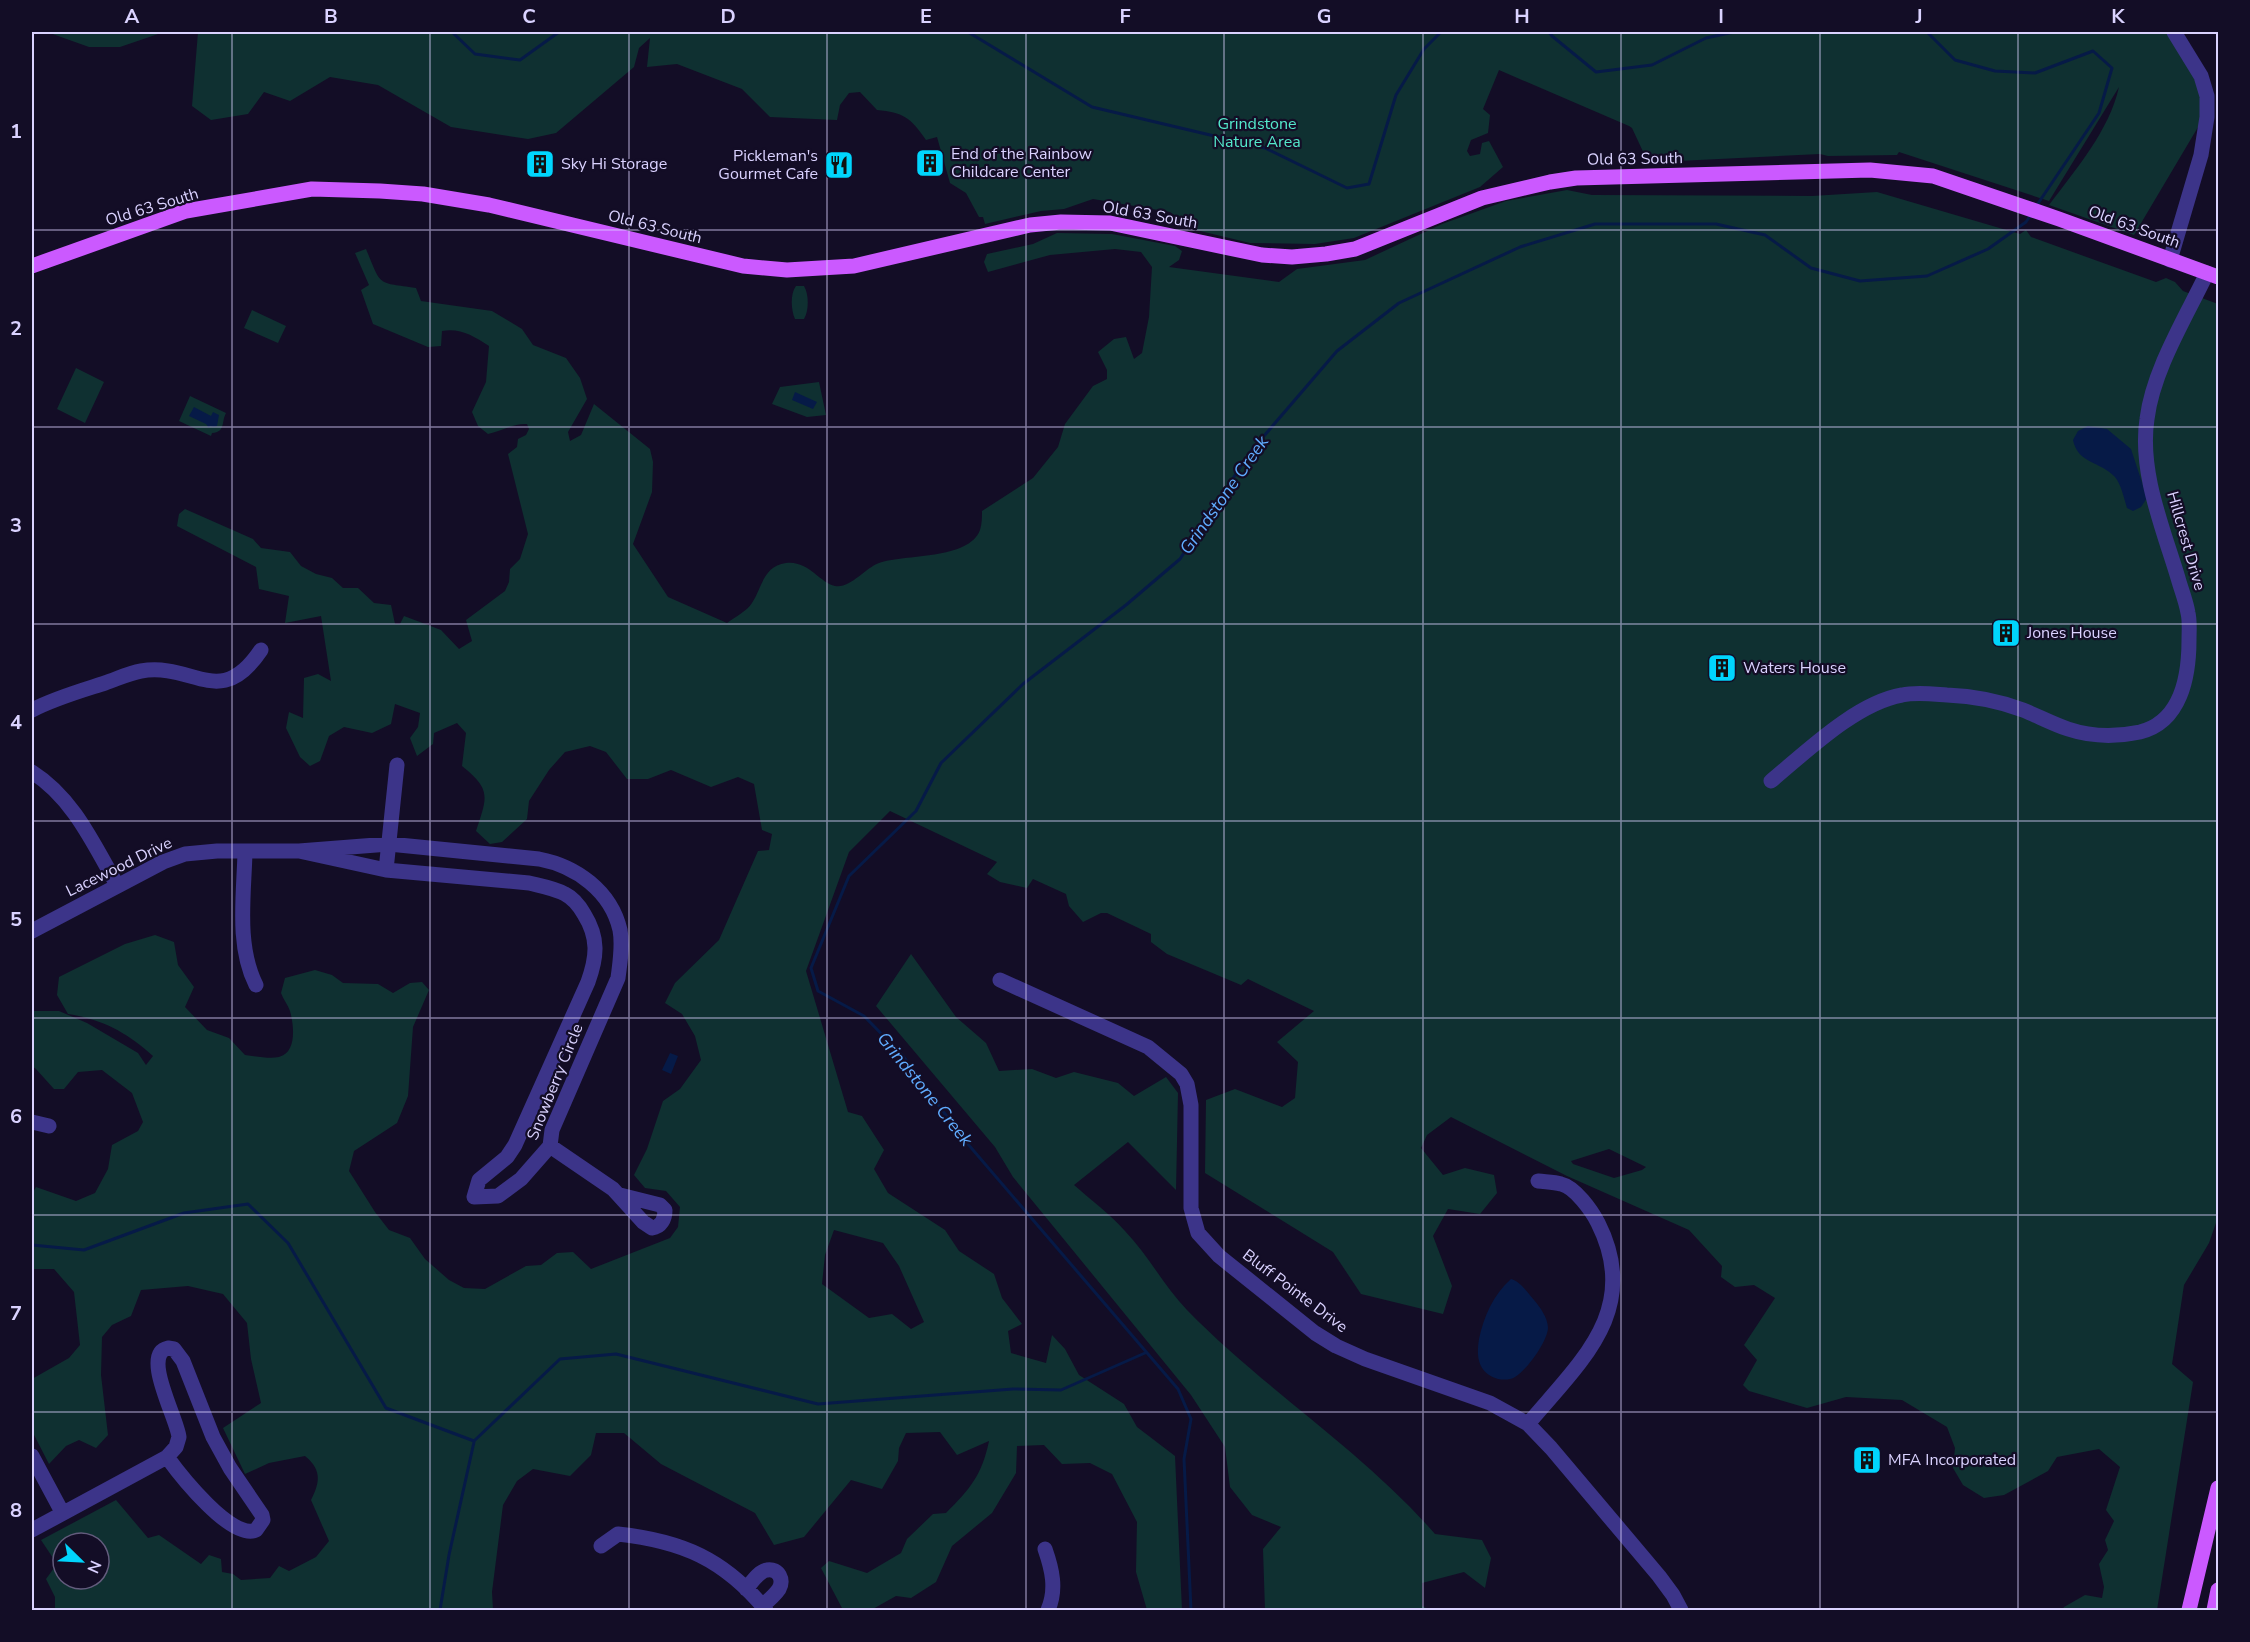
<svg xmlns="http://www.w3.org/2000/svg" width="2250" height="1642" font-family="'Nunito Sans',sans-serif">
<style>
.green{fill:#0f3031;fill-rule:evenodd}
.water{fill:#061a47}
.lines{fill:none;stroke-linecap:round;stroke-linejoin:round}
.stream{stroke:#061a47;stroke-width:3}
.minor{stroke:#3c3489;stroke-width:15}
.major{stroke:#cb59ff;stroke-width:15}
.grid{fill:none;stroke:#dad2ff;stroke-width:1.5;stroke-opacity:0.55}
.labels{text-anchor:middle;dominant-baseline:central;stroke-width:4.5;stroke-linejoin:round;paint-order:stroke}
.park-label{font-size:16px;fill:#54e9cc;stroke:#130d26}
.poi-label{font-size:16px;fill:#dad2ff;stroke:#130d26;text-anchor:start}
.street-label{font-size:16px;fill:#dad2ff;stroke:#130d26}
.water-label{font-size:18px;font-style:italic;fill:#60acff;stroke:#130d26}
.neatline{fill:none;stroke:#dad2ff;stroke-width:2}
.grid-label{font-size:20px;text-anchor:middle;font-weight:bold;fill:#dad2ff}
</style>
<rect width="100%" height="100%" fill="#130d26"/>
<path class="green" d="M47 32H164L120 47H89Z
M198 32H2172L2205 92 2204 117 2134 235 2049 205C2076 169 2109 131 2119 87L2049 201 1899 152 1897 155 1828 156 1820 154 1678 161 1673 158H1646L1632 128 1629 126 1499 70 1483 109 1490 115 1488 133 1471 140 1467 151 1470 156 1480 154 1482 143 1489 141 1503 167 1480 187 1354 238 1315 244 1250 243 1196 230 1170 212 1093 199 1064 209 1041 211 985 224 983 217H979L966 193 950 183 937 137 926 140C911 118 903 112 877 110L860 92 849 93 840 105 837 120 770 117 742 89 677 64 647 67 650 38 639 48 634 67 556 133 528 139 451 127 378 85 330 77 290 101 264 92 248 114 211 120 192 106Z
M1567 190 1592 195 1812 196 1877 192 2020 234 2026 230 2031 237 2156 282 2166 278 2175 282 2183 291 2218 304V1217L2209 1243 2184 1285 2172 1364 2193 1382 2157 1610H2062L2064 1607 2085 1595 2102 1598 2104 1587 2099 1564 2108 1550 2105 1540 2114 1521 2106 1510 2120 1467 2099 1449 2057 1457 2048 1471 2004 1495 1984 1498 1963 1485 1953 1468 1955 1448 1947 1427 1902 1400 1846 1397 1807 1408 1749 1391 1743 1385 1757 1360 1744 1345 1775 1298 1754 1285 1735 1287 1721 1277 1722 1266 1689 1230 1567 1176 1451 1117 1427 1135 1421 1148 1443 1175 1465 1168 1494 1175 1497 1193 1480 1214 1448 1209 1433 1236 1452 1286 1443 1314 1361 1294 1333 1252 1205 1173 1206 1100 1235 1089 1282 1107 1295 1098 1298 1062 1277 1042 1314 1011 1248 979 1241 985 1167 954 1151 942V934L1107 913H1101L1083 922 1069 906 1066 894 1033 879 1027 888 1000 882 987 874 997 862 890 811 849 852 806 971 848 1112 862 1116 884 1150 874 1169 888 1193 945 1230 959 1251 994 1274 1002 1298 1022 1324 1008 1331 1011 1353 1046 1363 1052 1335 1065 1349 1079 1375 1124 1404 1137 1427 1175 1456 1182 1610H1147L1136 1572 1137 1522 1112 1474 1090 1463 1062 1464 1044 1445 1017 1446 1016 1473 992 1513 952 1546 936 1582 911 1598 896 1596 871 1610H843L821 1568 829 1561 867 1573 901 1553 907 1539 933 1514 946 1513C970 1489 982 1475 989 1441L957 1455 940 1432 906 1433 899 1448 898 1461 882 1489 851 1480 804 1537 774 1545 755 1513 661 1464 624 1433H596L591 1455 570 1476 533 1469 517 1481 503 1505 492 1592 493 1610H55V1597L46 1579 57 1564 41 1540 116 1500 148 1538 159 1535 201 1564 209 1555 221 1559 222 1572 233 1574 241 1580 270 1578 279 1566 289 1571 316 1557 329 1541 311 1500C320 1482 322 1470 305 1456L269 1463 245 1474 223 1428 261 1403 251 1359 247 1323 223 1294 188 1286 141 1290 131 1316 112 1325 102 1337 101 1375 108 1435 96 1448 79 1440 66 1446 49 1464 32 1431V1379L69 1358 80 1345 74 1292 54 1269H32V1194L36 1187 76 1201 95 1193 108 1169 112 1145 138 1131 143 1122 132 1093 102 1070 78 1072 64 1089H54L36 1069 32 1066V1011H59L87 1023 138 1053 146 1065 153 1056C126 1032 104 1020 68 1014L57 995 59 977 125 944 155 935 174 942 178 965 194 987 185 1007 207 1030 229 1038 245 1055C255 1056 269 1059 279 1057 297 1053 294 1025 290 1011 288 1005 283 999 281 993L285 978 315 970 332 975 343 983 378 984 393 993 410 983 422 982 429 990 413 1027 408 1096 397 1123 354 1151 349 1171 375 1212 389 1230 410 1238 425 1259 449 1280 464 1288 485 1289 526 1266 541 1265 557 1253 573 1252 591 1269 670 1238 678 1227 680 1207 666 1191 645 1188 634 1175 647 1149 663 1101 680 1089 701 1060 695 1036 682 1014 665 1003 675 983 719 940 758 851 769 850 772 834 762 830 754 784 738 777 711 787 671 770 648 779H627L606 752 590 746 565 752 549 770 529 801 527 819 502 842 490 844 476 831C487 797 492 790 462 766L466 733 457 723 434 733 433 744 417 756 410 738 418 727 420 713 395 704 391 724 372 733 344 727 329 736 320 761 310 766 300 757 286 728 289 712 303 718 304 678 318 674 331 681 321 616 285 623 289 596 259 589 256 567 177 526 179 514 185 509 253 539 261 548 290 552 301 566 316 574 332 578 343 588H358L374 603 391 605 395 624H400L404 616 441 630 459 649 472 641 466 620 505 591 509 582 510 569 520 559 528 534 508 454 517 447 518 439 526 435 529 429 527 424C514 423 501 431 488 434L478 426 472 412 486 382 489 346C473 336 461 328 442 331L441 346 428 347 373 324 361 290 369 285 355 253 366 249C382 287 376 282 416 288L421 301 492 311 522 329 533 345 566 358 580 378 587 399 568 432 570 441 581 435 594 404 650 449 653 462 652 492 633 544 668 597 727 623C735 617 747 611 752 603 762 588 763 566 786 563 808 560 820 583 835 586 850 589 865 568 879 563 904 554 969 560 980 530 982 524 982 517 982 511L1033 478 1058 447 1065 424 1093 386 1107 379V370L1098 352 1114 339 1126 337 1134 359 1142 353 1149 317 1152 267 1141 252 1115 249 1050 255 988 272 984 262 987 254 1033 244 1057 233 1112 234 1175 246 1182 251 1179 260 1169 267 1279 282 1297 269 1365 260 1442 224 1506 201ZM1609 1149 1646 1167 1642 1170 1614 1178 1573 1164 1571 1161ZM834 1230 883 1243 899 1266 924 1322 911 1329 892 1314 869 1318 822 1284 825 1255ZM63 1543H99V1579H63Z
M796 286H804C809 294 809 311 804 319H795C791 310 790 294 796 286Z
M252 310 286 326 278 343 244 328Z
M76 368 104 382 85 423 57 409Z
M819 382 826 415 807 417 772 404 780 387Z
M190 396 226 413C221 422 226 432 212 433L211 436 179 421Z
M911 954 956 1017 986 1043 999 1071 1032 1069 1056 1078 1074 1072 1118 1083 1134 1096 1166 1077 1178 1093 1176 1190 1128 1142 1074 1185C1091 1200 1110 1214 1125 1231 1148 1255 1164 1286 1187 1310 1265 1390 1362 1450 1435 1534L1482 1540 1491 1558 1485 1588 1464 1572 1422 1583V1606L1430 1610H1265L1263 1549 1281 1527 1252 1515 1230 1487 1225 1447 1191 1395 1013 1177 995 1147 876 1006Z"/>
<path class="water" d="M795 392 817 402 813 409 792 400Z
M194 407 211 416 213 412 219 415 217 426 214 427 210 426 209 428 206 424 189 416Z
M2088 426 2107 429 2131 449 2147 498 2141 507 2133 511 2127 508C2124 498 2121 484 2115 477 2100 461 2078 464 2073 440L2078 431Z
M670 1053 678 1056 671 1074 662 1070Z
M1511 1279C1521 1282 1527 1292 1534 1300 1540 1307 1548 1318 1548 1328 1547 1342 1527 1370 1515 1377 1511 1380 1503 1380 1498 1379 1478 1373 1476 1357 1479 1339 1484 1316 1493 1295 1511 1279Z"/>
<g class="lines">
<path class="stream" d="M452 32 475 54 520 60 559 32
M968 32 1092 107 1265 148 1347 188 1369 184 1396 95 1424 49 1441 32
M1549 32 1552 36 1596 72 1652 65 1706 38 1734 32
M1927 32 1955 60 1995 71 2035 73 2093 51 2112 68 2099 113 2037 205
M32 1245 84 1250 184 1213 248 1204 288 1243 386 1408 474 1441 560 1359 616 1354 818 1404 1013 1389 1061 1390 1145 1353
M440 1610 449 1555 474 1442
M1191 1610 1184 1459 1191 1419 1178 1389 961 1136 903 1056 864 1016 818 991 811 968 849 876 916 811 941 763 1023 684 1126 605 1180 559 1251 451 1337 351 1399 303 1520 247 1595 224H1716L1765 235 1811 268 1860 281 1927 276 1988 249 2026 222 2030 216"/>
<path class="minor" d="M2170 260 2201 155 2207 117V96L2201 76 2174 32
M32 710C55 698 80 691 105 683 117 679 129 673 141 671 194 662 220 711 261 650
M32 772C73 798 93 843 117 885
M1771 781C1806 752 1856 703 1902 695 1916 692 1932 694 1947 695 1972 696 1999 701 2023 710 2038 716 2053 724 2068 729 2092 737 2116 737 2140 732 2181 722 2189 676 2189 640 2189 631 2190 621 2188 613 2186 601 2181 589 2178 578 2163 528 2139 472 2147 419 2153 370 2186 317 2207 273
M245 852C244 895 236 945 256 985
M386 870 397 765
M32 931 163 862 185 854 217 851H299L389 844 539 859C576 866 611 891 620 930 623 946 620 962 618 978L552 1130 550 1146 521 1179 498 1196 474 1197 479 1180 507 1157 515 1145 588 982C597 957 599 938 584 914 580 907 573 898 565 894 554 888 541 886 529 883L386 870 299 851
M1000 980 1148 1047 1181 1074 1187 1084 1191 1105V1208L1198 1233 1219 1256 1315 1333 1336 1346 1365 1359 1490 1403 1528 1424 1551 1448 1659 1576 1673 1595 1681 1610
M32 1122 49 1126
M550 1146 613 1189 643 1222 652 1228C661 1227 665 1219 665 1210L660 1205 620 1195
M168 1348 174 1349 183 1361 213 1437 230 1468 262 1515 263 1520 256 1530C232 1541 180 1475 167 1457L176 1447 179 1437C177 1418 141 1354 168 1348Z
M1528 1424C1580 1362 1642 1310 1598 1223 1592 1211 1575 1187 1561 1184 1554 1182 1546 1182 1538 1181
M32 1456 62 1512
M32 1530 167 1457
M601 1546 618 1534C682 1541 724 1559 766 1610
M1045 1549C1052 1569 1057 1589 1048 1610
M746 1589C752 1582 759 1571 767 1570 779 1568 784 1580 779 1589 775 1595 768 1601 762 1606"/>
<path class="major" d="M32 266 186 211 312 189 380 191 423 194 489 205 743 266 787 270 854 266 1030 225 1061 222 1110 223 1262 255 1292 257 1326 254 1355 249 1482 198 1550 182 1576 178 1870 170 1933 176 2059 219 2218 277
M2189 1610 2218 1488
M2214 1610 2218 1590"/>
</g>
<path class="grid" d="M232 32V1610M430 32V1610M629 32V1610M827 32V1610M1026 32V1610M1224 32V1610M1423 32V1610M1621 32V1610M1820 32V1610M2018 32V1610M32 230H2218M32 427H2218M32 624H2218M32 821H2218M32 1018H2218M32 1215H2218M32 1412H2218"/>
<defs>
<g id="building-square" transform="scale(1.5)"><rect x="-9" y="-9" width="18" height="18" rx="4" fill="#00d5fd" stroke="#130d26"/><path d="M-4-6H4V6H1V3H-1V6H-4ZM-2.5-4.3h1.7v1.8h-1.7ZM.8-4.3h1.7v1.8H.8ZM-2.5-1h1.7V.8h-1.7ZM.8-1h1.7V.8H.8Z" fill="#111"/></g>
<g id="restaurant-square" transform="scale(1.5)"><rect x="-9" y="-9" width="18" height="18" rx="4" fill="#00d5fd" stroke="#130d26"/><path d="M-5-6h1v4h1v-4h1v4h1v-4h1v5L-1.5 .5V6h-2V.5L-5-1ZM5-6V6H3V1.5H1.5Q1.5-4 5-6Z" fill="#111"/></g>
</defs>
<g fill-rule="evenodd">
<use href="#building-square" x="930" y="163"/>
<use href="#building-square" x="540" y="164"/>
<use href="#restaurant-square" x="839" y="165"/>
<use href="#building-square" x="2006" y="633"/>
<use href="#building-square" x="1722" y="668"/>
<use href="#building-square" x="1867" y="1460"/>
</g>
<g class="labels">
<g class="park-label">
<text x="1257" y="124">Grindstone<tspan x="1257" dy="18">Nature Area</tspan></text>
</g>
<g class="poi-label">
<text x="951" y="154">End of the Rainbow<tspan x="951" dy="18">Childcare Center</tspan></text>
<text x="818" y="156" text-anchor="end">Pickleman's<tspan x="818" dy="18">Gourmet Cafe</tspan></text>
<text x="561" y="164">Sky Hi Storage</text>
<text x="2027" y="633">Jones House</text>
<text x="1743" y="668">Waters House</text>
<text x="1888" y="1460">MFA Incorporated</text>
</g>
<g class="street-label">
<text transform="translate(1635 159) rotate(-1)">Old 63 South</text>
<text transform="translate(152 207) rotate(-17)">Old 63 South</text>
<text transform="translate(1150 215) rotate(10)">Old 63 South</text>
<text transform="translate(655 227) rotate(14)">Old 63 South</text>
<text transform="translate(2134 227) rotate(20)">Old 63 South</text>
<text transform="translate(2186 541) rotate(74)">Hillcrest Drive</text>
<text transform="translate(119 867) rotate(-26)">Lacewood Drive</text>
<text transform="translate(555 1082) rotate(-68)">Snowberry Circle</text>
<text transform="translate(1295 1291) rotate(37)">Bluff Pointe Drive</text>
</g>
<g class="water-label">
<text transform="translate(1224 495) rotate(-55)">Grindstone Creek</text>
<text transform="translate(925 1089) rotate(51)">Grindstone Creek</text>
</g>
</g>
<rect width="2250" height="1642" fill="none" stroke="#130d26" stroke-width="66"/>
<g transform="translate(81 1561) rotate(114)"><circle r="28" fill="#130d26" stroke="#635c7d" stroke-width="1.5"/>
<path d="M0-4.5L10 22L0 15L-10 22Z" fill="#00d5fd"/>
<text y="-9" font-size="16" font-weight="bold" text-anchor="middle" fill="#dad2ff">N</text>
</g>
<rect x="33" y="33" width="2184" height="1576" class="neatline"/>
<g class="grid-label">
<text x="132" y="23">A</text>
<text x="331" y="23">B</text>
<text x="529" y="23">C</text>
<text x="728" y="23">D</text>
<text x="926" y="23">E</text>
<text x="1125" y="23">F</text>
<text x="1324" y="23">G</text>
<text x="1522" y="23">H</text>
<text x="1721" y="23">I</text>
<text x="1919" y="23">J</text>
<text x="2118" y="23">K</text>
<text x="16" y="138">1</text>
<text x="16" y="335">2</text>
<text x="16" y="532">3</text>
<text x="16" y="729">4</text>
<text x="16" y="926">5</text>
<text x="16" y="1123">6</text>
<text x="16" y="1320">7</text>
<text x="16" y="1517">8</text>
</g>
</svg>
